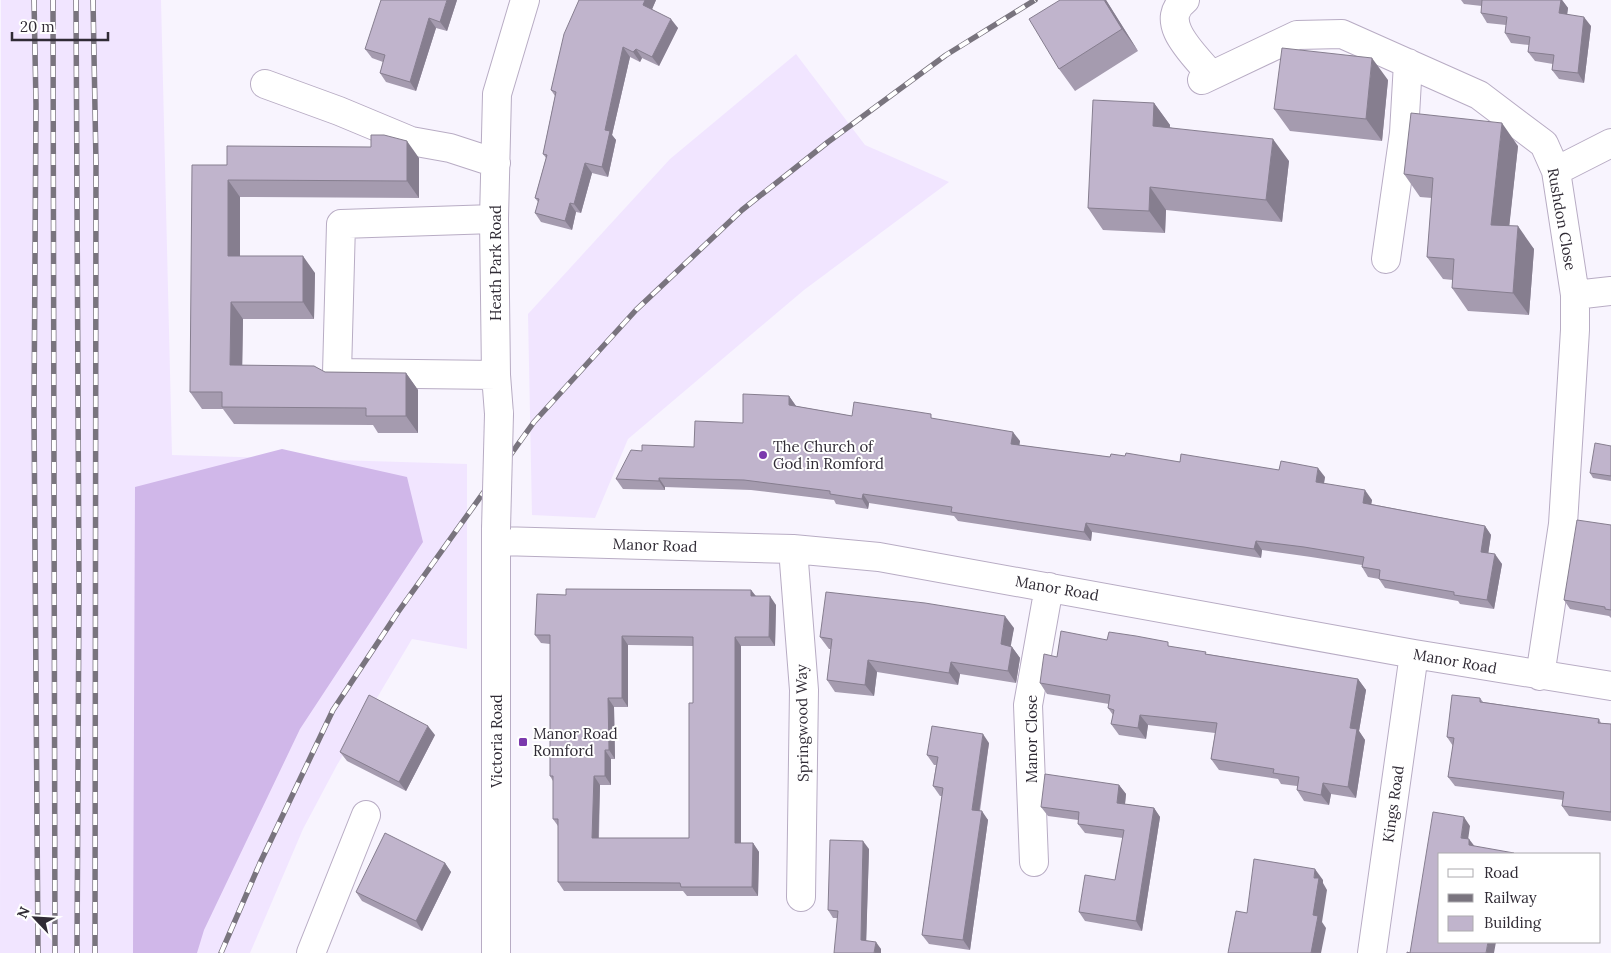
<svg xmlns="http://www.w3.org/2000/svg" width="1611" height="953" font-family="Lora,serif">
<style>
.built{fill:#f1e5ff}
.forest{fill:#d0b7e9}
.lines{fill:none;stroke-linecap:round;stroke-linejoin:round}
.minor-casing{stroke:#b8acc4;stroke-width:30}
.minor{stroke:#fff;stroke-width:28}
.rail-casing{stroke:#79747e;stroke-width:5.5}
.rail{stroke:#fff;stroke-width:4;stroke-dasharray:11;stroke-linecap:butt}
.minor-bridge-casing{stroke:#b8acc4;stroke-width:30;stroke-linecap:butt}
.minor-bridge{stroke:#fff;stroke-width:28}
.wall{fill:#a59baf;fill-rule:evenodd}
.shaded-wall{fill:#867e8f}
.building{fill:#c0b4cc;stroke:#867e8f;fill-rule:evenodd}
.poi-dot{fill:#7b39ad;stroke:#fff;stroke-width:2}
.labels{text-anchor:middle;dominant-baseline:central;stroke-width:4;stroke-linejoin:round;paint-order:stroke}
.street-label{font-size:15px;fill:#302b35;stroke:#fff}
.poi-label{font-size:15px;fill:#302b35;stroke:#fff;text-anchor:start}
</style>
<rect width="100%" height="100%" fill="#f8f4fe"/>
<path class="built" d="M1 0H161L172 455 467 464V649L412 639 337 765 303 829 250 953H0Z
M796 54 865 145 949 182 804 290 628 439 595 518 532 515 528 314 670 159Z"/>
<path class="forest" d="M282 449 407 477 423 542 300 729 204 930 197 953H133L135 487Z"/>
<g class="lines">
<g class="minor-casing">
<path id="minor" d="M1185 0C1156 22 1196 56 1211 75
M1202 80 1297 35 1342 34 1479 95 1544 144 1556 171 1575 295V330L1563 524 1540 676
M265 84 339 111 411 141 450 148 496 163
M1556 171 1611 143
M494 219 341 224 337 373 496 375
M1386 259 1404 133 1408 63
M1575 295 1611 291
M499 414 496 375 494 219 497 94 525 0
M497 541 793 549 879 557 1414 654 1611 686
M793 549 804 690 801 897
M1034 862 1028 705 1049 587
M311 953 366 815
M496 953V529
M1372 953 1414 654"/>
</g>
<use href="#minor" class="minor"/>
<g class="rail-casing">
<path id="rail" d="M34 0 36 104 34 412 38 953
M53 0 55 953
M76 0 79 589 77 953
M93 0 96 163 95 953
M221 953 260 863 333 710 398 612 534 422 636 310 742 210 828 142 946 55 1035 0"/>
</g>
<use href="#rail" class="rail"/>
<g class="minor-bridge-casing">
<path id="minor-bridge" d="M496 529 499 414"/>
</g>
<use href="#minor-bridge" class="minor-bridge"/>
</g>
<path class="wall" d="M457 0 447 31 436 28 416 91 386 82 380 73 383 62 372 58 365 49Z
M579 0H656L652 9 678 28 659 66 642 58 640 62 630 57 612 135 616 140 608 177 592 173 581 213 576 212 572 230 541 222 535 213 538 202 535 198 546 158 543 154 555 96 551 90Z
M1106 0 1138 51 1075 91 1059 69Z
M1461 0H1562L1568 8 1567 14 1591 26 1584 83 1559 79 1552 70 1553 64 1535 61 1528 52 1529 45 1511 43 1505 33 1506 25 1487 23 1481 13 1482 6 1464 4Z
M1388 80 1382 141 1290 131 1274 109Z
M1154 103 1170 125 1169 127 1289 161 1282 222 1166 210 1165 233 1103 230 1088 208Z
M1518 146 1509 226 1534 249 1529 315 1468 311 1452 288 1453 280 1443 279 1427 257 1432 198 1420 197 1404 174Z
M419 158V198L240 197V256L315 273 314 319H243L242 365 325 372 406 373 418 390V433H378L373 425 234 424 223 409H202L190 392 227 165Z
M789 396 796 406 852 416 934 419 1020 441 1019 445 1110 457 1125 456 1325 477 1324 484 1372 500 1371 504 1485 526 1491 535 1488 553 1502 564 1494 609 1460 604 1458 601 1385 588 1379 579 1368 577 1362 567V565L1311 557 1262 550 1261 558 1092 532 1091 541 958 521 954 516 869 503 868 509 836 504 834 500 751 490 665 487V490L623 489 616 479 642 451 694 447 743 423Z
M1611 446V481L1593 478 1590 473Z
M1611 525V618L1609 616 1570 609 1564 600Z
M751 590 756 596 776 605 775 646H741V843H753L759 852 758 896H687L683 891H564L558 882V826L553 819V781L550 776V644L541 643 535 635 566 595ZM628 645 693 646V703L689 838H599L600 785H611V759H615L614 707H628Z
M1014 628 1010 646 1012 647 1020 658 1016 683 960 674 958 685 877 672 874 696 835 692 827 680 831 649H829L820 637Z
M1107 640 1172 647 1207 654 1358 679 1366 690 1359 731 1365 740 1356 798 1331 794 1329 805 1304 801 1297 790V786L1281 784 1278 779 1219 770 1211 759 1215 733 1148 725 1146 739 1119 735 1111 724 1113 715 1108 708 1109 704 1047 694 1040 683 1057 657Z
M1480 698 1483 702 1599 719 1601 723 1611 724V821L1569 816 1562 806 1563 800 1455 786 1448 777 1453 746 1447 737Z
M435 735 406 791 347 761 340 752Z
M989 743 980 811 988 820 970 950 929 944 922 935 942 796H940L933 786 936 765H934L927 755Z
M1119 785 1126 794 1125 804 1154 808 1160 817 1142 931 1085 921 1079 912 1115 880 1123 838 1085 833 1078 824V820L1048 816 1041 807Z
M869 849 866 941 881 949V953L837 918H833L828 910Z
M445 863 451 872 422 931 362 901 356 892Z"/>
<path class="shaded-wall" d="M447 0H457L447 31 440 22Z
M645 0H656L650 14 643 5Z
M1104 0H1106L1138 51 1122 29Z
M1561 0H1562L1568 8 1566 23 1559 13Z
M1584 17 1591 26 1584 83 1578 73Z
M429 18 436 28 416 91 410 82Z
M671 19 678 28 659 66 652 57Z
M623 47 630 57 612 135 616 140 608 177 602 167 605 130Z
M636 49 642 58 640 62 633 52Z
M1372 58 1388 80 1382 141 1366 119Z
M1154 103 1170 125 1169 148 1153 126Z
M1502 123 1518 146 1507 247 1491 225Z
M1273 139 1289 161 1282 222 1266 200Z
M407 141 419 158V198L407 181Z
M585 163 592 173 581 213 574 204Z
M228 180 240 197V273L228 256Z
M1150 187 1166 210 1165 233 1149 211Z
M570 203 576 212 572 230 565 221Z
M1518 226 1534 249 1529 315 1513 293Z
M303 256 315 273 314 319 303 302Z
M231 302 243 319 242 382 230 365Z
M406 373 418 390V433L406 416Z
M789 396 796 406V415L789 405Z
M1013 432 1020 441 1018 454 1011 444Z
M1318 468 1325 477 1322 492 1316 482Z
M659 478 665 487V490L659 481Z
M1365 490 1372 500 1370 512 1363 503Z
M863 494 869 503 868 509 862 499Z
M1086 523 1092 532 1091 541 1084 532Z
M1485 526 1491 535 1487 562 1481 552Z
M1256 541 1262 550 1261 558 1254 549Z
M1495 554 1502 564 1494 609 1487 600Z
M751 590 757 598 751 596Z
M770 596 776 605 775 646 769 637Z
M1005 616 1014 628 1009 656 1001 644Z
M622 636 628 645V707L622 698Z
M735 637 741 646V852L735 843Z
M1012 647 1020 658 1016 683 1008 671Z
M868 660 877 672 874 696 865 685Z
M951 662 960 674 958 685 949 673Z
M1358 679 1366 690 1359 731 1365 740 1356 798 1348 787 1350 728Z
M608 698 614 707 615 759 609 750Z
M1140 715 1148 725 1146 739 1138 728Z
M428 726 435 735 406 791 399 782Z
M983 734 989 743 978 819 972 810Z
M605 750 611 759V785L605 776Z
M594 776 600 785 598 846 592 838Z
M1323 783 1331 794 1329 805 1321 795Z
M1119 785 1126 794 1124 813 1117 803Z
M1154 808 1160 817 1142 931 1136 921Z
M982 811 988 820 970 950 963 940Z
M1464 817 1470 826 1467 847 1461 838Z
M1469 839 1476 848 1469 845Z
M863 841 869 849 866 948 861 940Z
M753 843 759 852 758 896 752 887Z
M445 863 451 872 422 931 416 921Z
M1315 869 1323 880V883L1327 890 1322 922 1326 928 1321 953H1311L1313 915 1314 878Z
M876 942 881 949V953H874Z
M1488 942H1496L1494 953H1486Z"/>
<path class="building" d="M381 0H447L440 22 429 18 410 82 380 73 385 55 365 49Z
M579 0H645L643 5 671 19 652 57 636 49 633 52 623 47 605 130 610 131 602 167 585 163 574 204 570 203 565 221 535 213 539 199 535 198 547 155 543 154 556 92 551 90 564 34Z
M1060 0H1104L1122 29 1059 69 1029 19Z
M1482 0H1561L1559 13 1584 17 1578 73 1552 70 1554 55 1528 52 1530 37 1505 33 1507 17 1481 13Z
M1282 48 1372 58 1366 119 1274 109Z
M1093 100 1154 103 1153 126 1273 139 1266 200 1150 187 1149 211 1088 208Z
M1411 113 1502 123 1491 225 1518 226 1513 293 1452 288 1454 259 1427 257 1433 178 1404 174Z
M371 135H384L407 141V181L228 180V256H303V302H231L230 365 314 366 325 372 406 373V416H366V408L222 407V392H190L192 165H227V146L371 147Z
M743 394 789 396V405L852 416 854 402 931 414V418L1013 432 1011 444 1110 457 1111 454 1125 456 1126 453 1180 462 1181 454 1279 470 1281 461 1318 468 1316 482 1365 490 1363 503 1485 526 1481 552 1495 554 1487 600 1454 595V592L1379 579 1380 570 1362 567 1364 557 1304 547 1256 541 1254 549 1086 523 1084 532 951 512 952 507 863 494 862 499 830 494V491L744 480 659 478V481L616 479 631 450 642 451V445L694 447 695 421 743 423Z
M1595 443 1611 446V476L1590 473Z
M1577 520 1611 525V610L1605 609V607L1564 600Z
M566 589 751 590V596H770L769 637H735V843H753L752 887H681L680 883 558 882V819H553V776H550V635H535L537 594 566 595ZM622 636 693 637V703H689V838H592L594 776H605V750H609L608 698H622Z
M826 592 925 603 1005 616 1001 644 1012 647 1008 671 951 662 949 673 868 660 865 685 827 680 832 639 820 637Z
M1061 631 1107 640 1109 632 1136 636 1168 642V646L1206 652 1205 654 1358 679 1350 728 1357 729 1348 787 1323 783 1321 795 1297 790 1299 777 1273 773 1274 769 1211 759 1217 723 1140 715 1138 728 1111 724 1114 710 1108 708 1110 695 1040 683 1044 654 1057 657Z
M369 695 428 726 399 782 340 752Z
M1452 695 1480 698V702L1599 719 1598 723 1611 724V812L1562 806 1564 792 1448 777 1454 738 1447 737Z
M932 726 983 734 972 810 982 811 963 940 922 935 943 788 933 786 938 757 927 755Z
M1045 774 1119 785 1117 803 1154 808 1136 921 1079 912 1085 875 1115 880 1124 830 1078 824 1079 812 1041 807Z
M1433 812 1464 817 1461 838 1469 839V845L1514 853V854H1440V942H1488L1486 953H1407V952L1410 953Z
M385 833 445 863 416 921 356 892Z
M830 840 863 841 861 940 876 942 874 953H834L838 911 828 910Z
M1254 859 1315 869 1314 878H1319L1313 915 1318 916 1311 953H1228L1236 911 1247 913Z"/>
<g class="poi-dot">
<circle cx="763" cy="455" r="5"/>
<rect x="518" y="737" width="10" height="10" rx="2.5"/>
</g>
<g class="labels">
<g class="street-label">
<text transform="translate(1562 219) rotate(80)">Rushdon Close</text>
<text transform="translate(495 263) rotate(-90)">Heath Park Road</text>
<text transform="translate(655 545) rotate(2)">Manor Road</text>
<text transform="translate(1057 588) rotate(10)">Manor Road</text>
<text transform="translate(1455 661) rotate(10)">Manor Road</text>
<text transform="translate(802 723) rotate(-91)">Springwood Way</text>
<text transform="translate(1031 739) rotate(-90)">Manor Close</text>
<text transform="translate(496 741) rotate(-90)">Victoria Road</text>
<text transform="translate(1393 804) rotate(-82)">Kings Road</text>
</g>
<g class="poi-label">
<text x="773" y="446">The Church of<tspan x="773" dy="17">God in Romford</tspan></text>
<text x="533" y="733">Manor Road<tspan x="533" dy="17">Romford</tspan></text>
</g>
</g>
<rect x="1438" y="853" width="162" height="90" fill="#ffffff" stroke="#acaaae"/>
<rect x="1448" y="869" width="25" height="8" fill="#ffffff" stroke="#acaaae"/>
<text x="1484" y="878" font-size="15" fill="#302b35">Road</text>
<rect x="1448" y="894" width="25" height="8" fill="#79747e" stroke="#acaaae"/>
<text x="1484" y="903" font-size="15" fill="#302b35">Railway</text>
<rect x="1448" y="916" width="25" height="15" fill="#c0b4cc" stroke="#acaaae"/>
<text x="1484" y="928" font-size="15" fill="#302b35">Building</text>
<g transform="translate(35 918) rotate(295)" stroke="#ffffff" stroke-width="4" paint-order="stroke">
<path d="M0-4L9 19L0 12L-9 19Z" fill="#302b35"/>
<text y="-8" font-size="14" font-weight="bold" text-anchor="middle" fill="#302b35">N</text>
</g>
<path d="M12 32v8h96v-8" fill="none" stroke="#302b35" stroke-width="2.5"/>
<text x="20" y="32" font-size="15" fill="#302b35" stroke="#ffffff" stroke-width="4" paint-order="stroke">20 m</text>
</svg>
